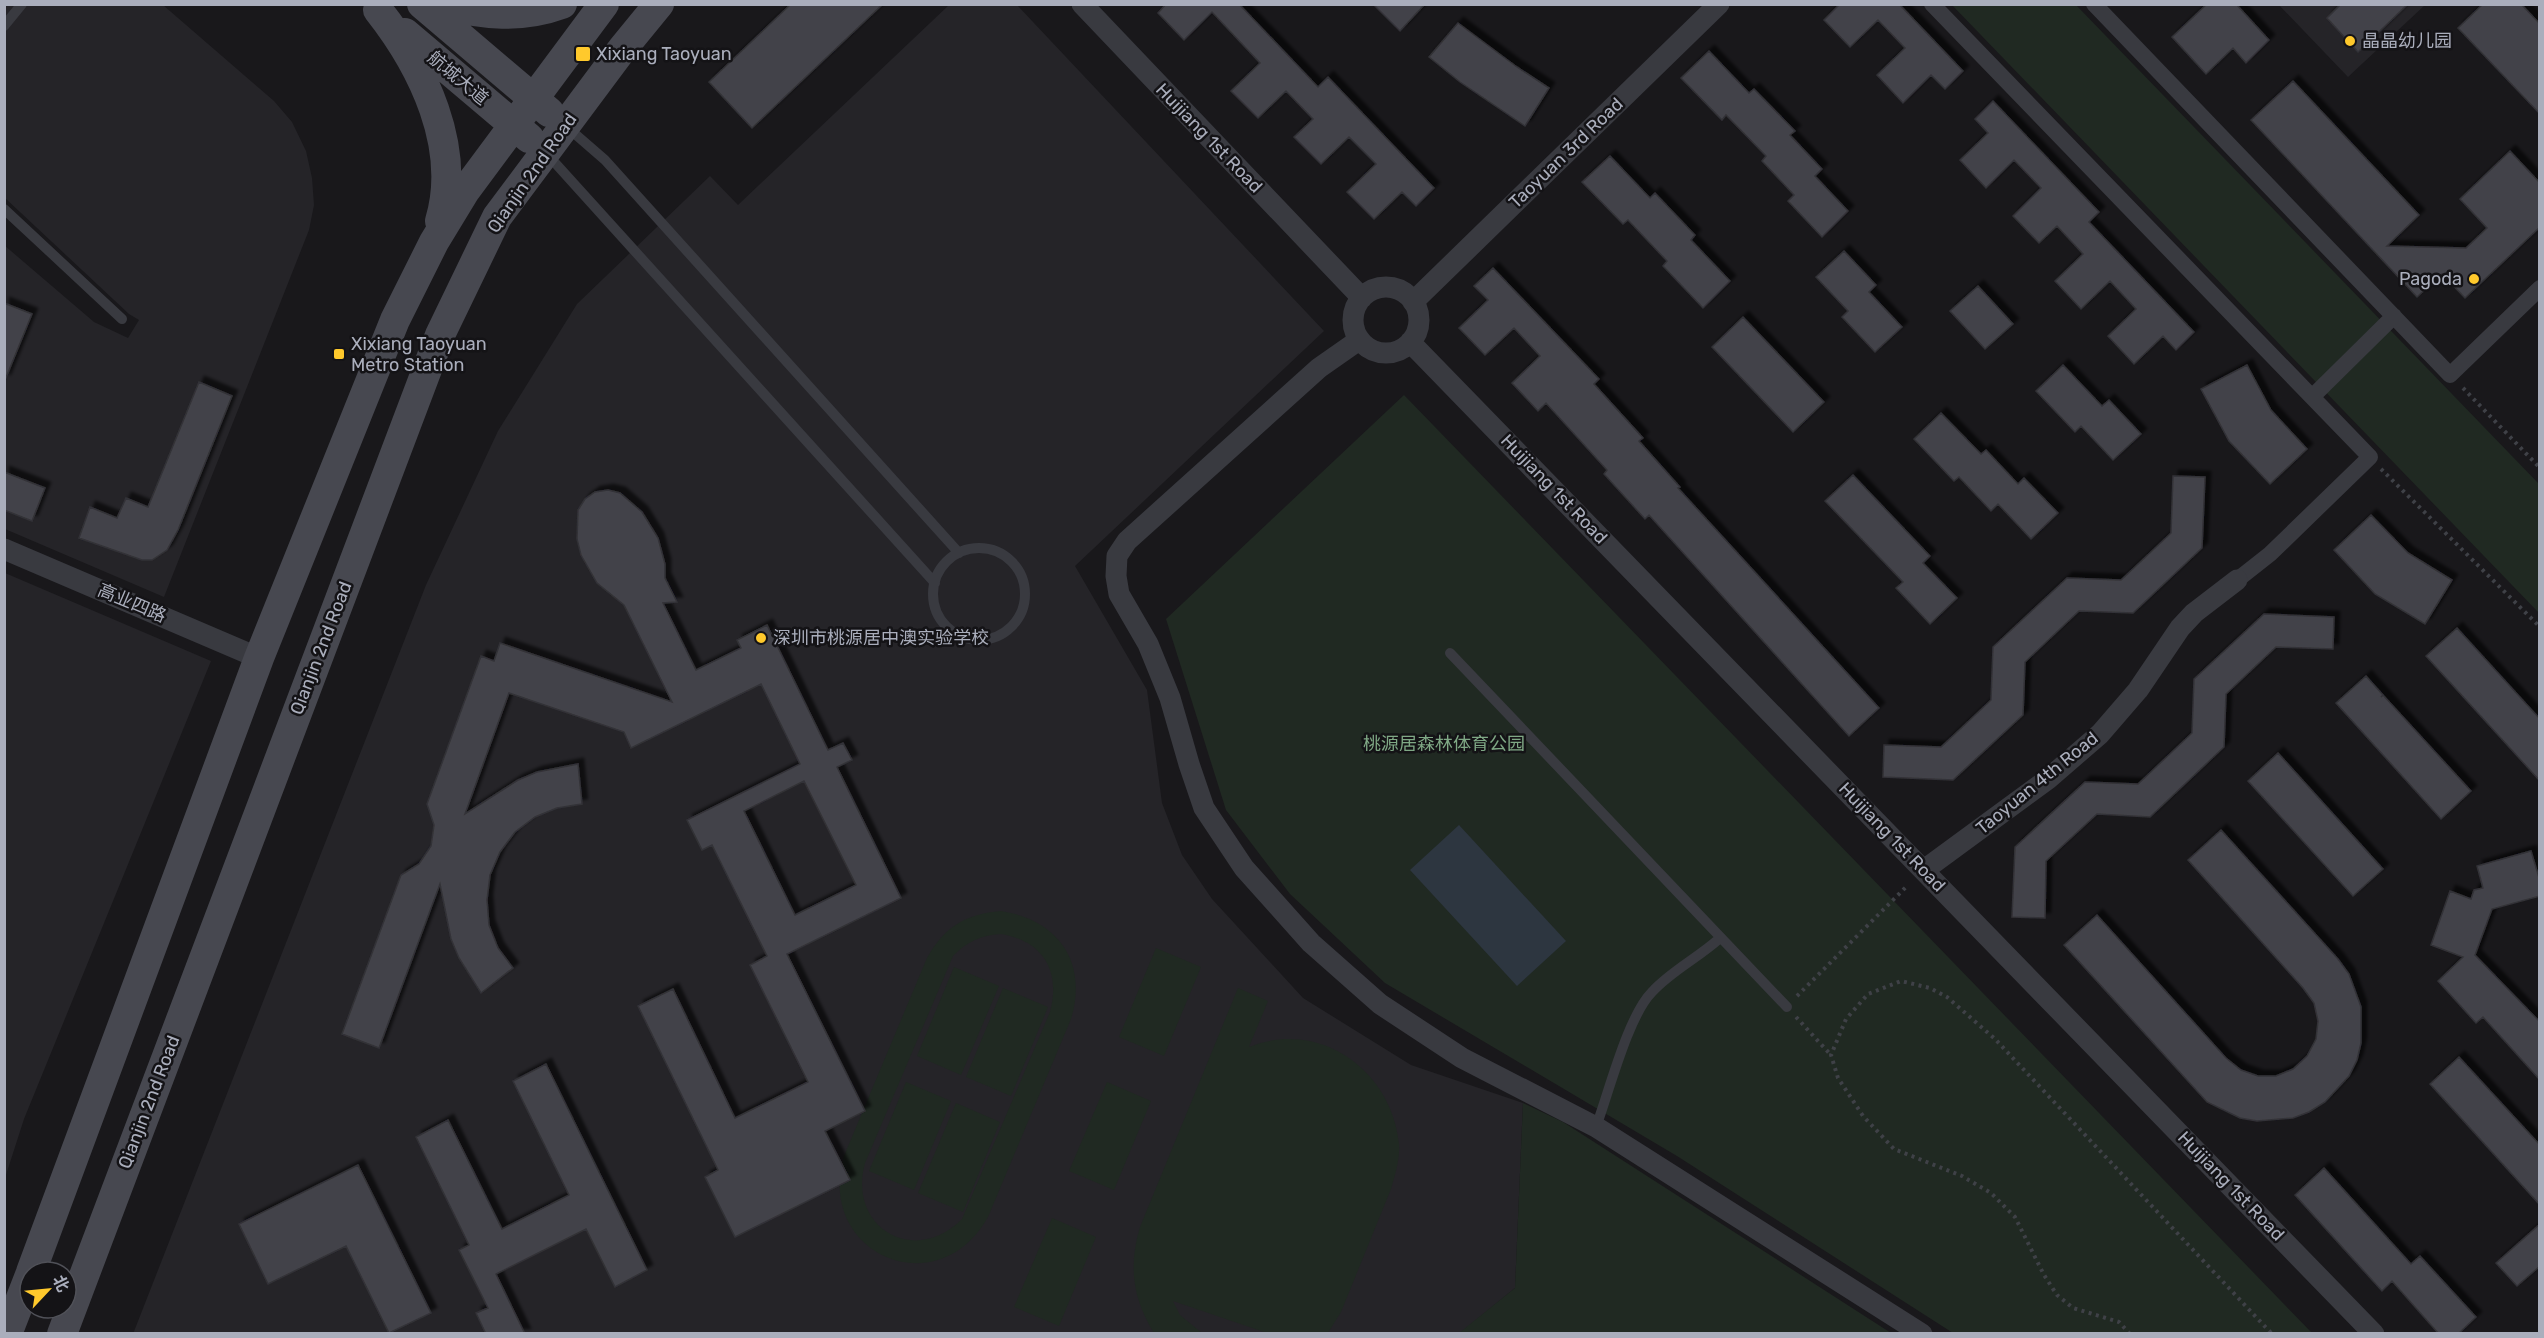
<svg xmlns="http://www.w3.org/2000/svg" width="2544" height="1338" font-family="Rubik,'Noto Sans SC',sans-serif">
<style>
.built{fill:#252428}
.green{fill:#202922;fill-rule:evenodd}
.water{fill:#2d3640}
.building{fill:#434348;stroke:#333237;stroke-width:1.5;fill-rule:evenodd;filter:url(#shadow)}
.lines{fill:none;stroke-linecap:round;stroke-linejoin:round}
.path{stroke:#3f4147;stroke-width:4;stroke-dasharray:3 4.5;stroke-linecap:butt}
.service{stroke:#393a40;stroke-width:10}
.pedestrian{stroke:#393a40;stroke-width:16}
.minor{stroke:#393a40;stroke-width:21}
.secondary{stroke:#474850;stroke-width:30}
.poi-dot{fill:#ffc92c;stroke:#141316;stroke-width:2}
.labels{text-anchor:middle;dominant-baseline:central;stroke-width:5;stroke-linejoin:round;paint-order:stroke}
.poi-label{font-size:18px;fill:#aaaebc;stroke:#141316;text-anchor:start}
.street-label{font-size:18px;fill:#aaaebc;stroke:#141316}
.park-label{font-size:18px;fill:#7fa885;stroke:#141316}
</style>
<defs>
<filter id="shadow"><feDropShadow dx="5.5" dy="-5.5" stdDeviation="1.5" flood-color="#0009"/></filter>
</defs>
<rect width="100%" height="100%" fill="#19181b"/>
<path class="built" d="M5 5H163L274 101 292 122 306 151 312 178 314 205 309 230 164 597 5 529 4 245 94 322 128 338 139 320 129 314 5 198Z
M949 5H1017L1324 331 1075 566 1147 690 1162 803 1182 855 1212 899 1303 998 1411 1065 1523 1103 1515 1288 1459 1334H133L426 585 498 431 577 304 710 176 738 205Z
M2279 5H2425L2348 77Z
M5 573 211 661 24 1119 5 1178Z"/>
<path class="green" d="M1952 5H2076L2539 484V613Z
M1404 395 2312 1333H1953L1677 1156 1385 983 1290 894 1226 810 1166 619Z
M1001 911C1059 920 1088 963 1071 1019L988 1217C938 1307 815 1254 844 1156L927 958C944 927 966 914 1001 911ZM1001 934C1043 941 1061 971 1050 1012L962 1219C915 1267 847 1228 865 1163L953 956C967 942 980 935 1001 934Z
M1156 948 1201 967 1164 1056 1119 1037Z
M954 967 999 986 961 1075 917 1056Z
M1003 988 1048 1007 1011 1096 966 1077Z
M1238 988 1268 1001 1249 1047C1320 1018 1392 1071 1399 1144 1400 1160 1395 1174 1391 1189L1341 1312 1328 1333H1267L1173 1301 1180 1315 1202 1333H1154C1133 1299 1128 1267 1140 1227Z
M906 1082 951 1101 914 1190 869 1171Z
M1107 1082 1151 1101 1114 1190 1069 1171Z
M956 1103 1000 1122 963 1212 918 1193Z
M1523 1103 1563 1122 1891 1333H1459L1515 1288Z
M1052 1218 1096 1237 1059 1326 1014 1307Z"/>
<path class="water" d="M1459 825 1566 941 1517 986 1410 870Z"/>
<path class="building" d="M791 4H883L752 128 709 82Z
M1166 4H1239L1318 87 1328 77 1434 188 1416 206 1402 192 1374 219 1347 192 1376 164 1349 137 1321 164 1294 137 1313 119 1286 91 1258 118 1231 91 1260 63 1212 12 1184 40 1158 13Z
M1373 4H1425L1400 31Z
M1840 4H1899L1963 71 1945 89 1931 75 1903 103 1877 75 1905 48 1878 20 1850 47 1824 20Z
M2207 4H2236L2269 40 2246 63 2233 48 2206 74 2172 37Z
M2341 4H2408L2358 52 2327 18Z
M2483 4H2521L2540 24V114L2458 28Z
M1458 23 1517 67 1549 88 1525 126 1460 82 1429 57Z
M1709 51 1749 93 1754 89 1795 131 1790 135 1822 169 1815 176 1848 211 1822 237 1788 201 1794 195 1762 161 1766 156 1726 115 1722 120 1681 78Z
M2293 81 2419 215 2387 246 2466 248 2487 228 2460 199 2510 151 2540 183V227L2465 298 2442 274 2417 297 2251 120Z
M1993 101 2099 212 2089 222 2194 332 2176 350 2163 336 2134 364 2108 336 2136 309 2110 281 2081 309 2055 281 2083 254 2057 226 2039 243 2013 216 2041 188 2014 160 1986 188 1960 160 1988 133 1975 119Z
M1610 156 1650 198 1655 193 1695 235 1691 240 1730 281 1703 308 1663 266 1667 261 1628 220 1623 224 1582 182Z
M1844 251 1876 285 1869 292 1902 327 1875 352 1842 317 1848 311 1816 277Z
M1493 268 1599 379 1594 384 1643 438 1639 441 1680 487 1678 488 1879 708 1849 736 1649 515 1645 519 1604 474 1607 470 1546 403 1538 411 1512 383 1540 356 1514 328 1485 355 1459 328 1488 300 1474 286Z
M1978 286 2013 324 1985 349 1950 311Z
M4 303 32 314 5 380H4Z
M1743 317 1824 402 1793 432 1712 347Z
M2063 365 2102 406 2109 400 2141 434 2113 460 2081 426 2075 432 2036 391Z
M2247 365 2271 410 2307 449 2270 484 2229 441 2201 389Z
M199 382 232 396 178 530 167 550 152 560H142L79 538 90 507 117 518 126 498 148 507Z
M1941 413 1981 454 1986 450 2018 484 2024 478 2058 513 2031 539 1998 504 1991 511 1959 477 1954 481 1914 439Z
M4 472 45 488 32 521 4 510Z
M1853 475 1930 556 1923 563 1957 598 1930 624 1896 588 1903 582 1825 501Z
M2173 476 2205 477 2202 548 2133 613 2079 611 2025 662 2023 715 1953 780 1883 777 1884 745 1941 747 1991 700 1993 647 2067 578 2121 580 2171 533Z
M608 490 620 493 642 512 658 538 665 564V578L677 602 663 603 696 670 741 648 737 640 767 625 828 750 843 743 852 760 837 767 901 898 787 954 865 1111 825 1131 850 1180 735 1237 705 1177 718 1170 638 1006 673 989 735 1118 808 1082 750 965 767 956 712 845 702 850 687 820 800 764 761 684 631 748 624 732 509 693 465 814 518 780 537 772 578 764 582 804 557 808 535 817 515 832 500 852 490 875 487 900 489 925 498 948 513 968 481 993 459 958 451 939 440 884 379 1048 342 1034 401 875 419 864 431 846 434 825 427 804 481 656 494 661 500 643 672 702 624 605 597 583 581 555 577 539 578 510 585 499 595 492ZM804 781 856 885 795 915 744 811Z
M2371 515 2408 553 2452 580 2425 624 2375 594 2334 550Z
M2264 614 2334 617 2333 649 2276 647 2226 694 2224 747 2150 817 2097 814 2046 861 2045 918 2012 917 2015 847 2085 782 2138 784 2192 733 2194 679Z
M2457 628 2540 719V781L2426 656Z
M2366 676 2383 695 2381 697 2383 695 2471 791 2441 819 2336 703Z
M2278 753 2383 869 2353 896 2248 781Z
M2221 830 2338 959 2349 974 2361 1007V1043L2357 1060 2349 1076 2325 1102 2309 1112 2293 1118 2257 1121 2240 1118 2207 1102 2064 945 2097 915 2226 1058 2241 1070 2258 1076H2276L2293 1069 2307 1056 2316 1039 2318 1021 2314 1003 2303 988 2188 860Z
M2531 851 2540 881V896L2492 909 2475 955 2540 1022V1080L2483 1017 2476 1023 2438 981 2463 957 2431 945 2450 891 2471 899 2474 890 2483 888 2477 866Z
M2459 1057 2540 1145V1205L2430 1084Z
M546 1064 647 1270 615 1287 586 1229 496 1274 525 1334H486L476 1313 488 1308 459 1250 469 1245 416 1137 448 1120 502 1229 569 1195 513 1081Z
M358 1165 431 1313 389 1333 346 1246 268 1284 239 1224Z
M2324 1168 2411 1264 2420 1256 2476 1317 2458 1334H2439L2392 1281 2382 1291 2295 1195Z
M2540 1224V1266L2517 1286 2496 1263Z"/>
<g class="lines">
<path class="path" d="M2463 388 2540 468
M2381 469 2540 627
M1797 996 1908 885
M1796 1017 1831 1055
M2130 1334 2119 1322 2073 1308 2057 1295 2044 1275 2015 1217 1991 1193 1962 1176 1894 1149 1863 1116 1838 1078 1831 1055 1846 1019 1868 994 1901 981 1930 988 1947 997 1995 1039 2272 1334"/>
<path class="service" d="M4 26 22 4
M567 127 605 160 959 553
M547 154 935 583
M4 209 122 319
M933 594a46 46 0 1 1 92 0a46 46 0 1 1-92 0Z
M1450 653 1787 1007
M1596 1127C1609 1092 1628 1016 1652 992 1671 971 1698 958 1720 938"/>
<path class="pedestrian" d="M1932 4 2370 457 2270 554 2237 580
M2094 4 2450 375 2540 288
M2312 397 2394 316"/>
<path class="minor" d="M1082 4 1362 298
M1353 320a33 33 0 1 1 66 0a33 33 0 1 1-66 0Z
M1413 302 1719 4
M1359 340 1319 368 1127 541 1117 556 1116 576 1119 594 1148 644 1170 698 1189 764 1204 808 1244 868 1311 943 1380 1004 1462 1058 1596 1127 1922 1334
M1410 342 2374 1334
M4 549 259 658
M1924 870 2048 779 2100 734 2138 690 2180 628 2194 613 2237 580"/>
<path class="secondary" d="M422 4 549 112
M442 4C483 15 521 19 562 4
M378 10C423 67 462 147 440 221
M405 33 529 138
M31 1272 259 658 395 320 434 242 465 191 604 4
M7 1334 30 1275
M62 1334 440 335 497 217 623 48 659 4"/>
</g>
<g class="poi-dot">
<circle cx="2350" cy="41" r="6"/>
<rect x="575" y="46" width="16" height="16" rx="3"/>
<circle cx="2474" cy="279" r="6"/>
<rect x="333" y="348" width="12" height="12" rx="3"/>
<circle cx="761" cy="638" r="6"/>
</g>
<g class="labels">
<g class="poi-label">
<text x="2362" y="41">晶晶幼儿园</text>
<text x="596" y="54">Xixiang Taoyuan</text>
<text x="2462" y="279" text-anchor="end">Pagoda</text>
<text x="351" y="344">Xixiang Taoyuan<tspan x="351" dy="21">Metro Station</tspan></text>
<text x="773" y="638">深圳市桃源居中澳实验学校</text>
</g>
<g class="street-label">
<text transform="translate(458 78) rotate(40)">航城大道</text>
<text transform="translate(1209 138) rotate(46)">Huijiang 1st Road</text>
<text transform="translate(1566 153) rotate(-44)">Taoyuan 3rd Road</text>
<text transform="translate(532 173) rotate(-55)">Qianjin 2nd Road</text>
<text transform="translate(1554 489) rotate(46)">Huijiang 1st Road</text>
<text transform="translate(132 603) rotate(23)">高业四路</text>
<text transform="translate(321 648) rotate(-69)">Qianjin 2nd Road</text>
<text transform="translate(2037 783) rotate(-39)">Taoyuan 4th Road</text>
<text transform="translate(1892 837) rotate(46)">Huijiang 1st Road</text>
<text transform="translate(149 1102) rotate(-69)">Qianjin 2nd Road</text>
<text transform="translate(2231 1186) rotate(46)">Huijiang 1st Road</text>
</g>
<g class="park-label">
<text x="1444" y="744">桃源居森林体育公园</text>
</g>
</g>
<rect width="2544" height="1338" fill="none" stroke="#aaaebc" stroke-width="12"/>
<g transform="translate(48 1290) rotate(64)"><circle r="28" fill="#141316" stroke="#505158" stroke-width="1.5"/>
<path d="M0-4.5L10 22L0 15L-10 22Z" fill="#ffc92c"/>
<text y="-9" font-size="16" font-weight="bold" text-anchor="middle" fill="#aaaebc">北</text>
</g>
</svg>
